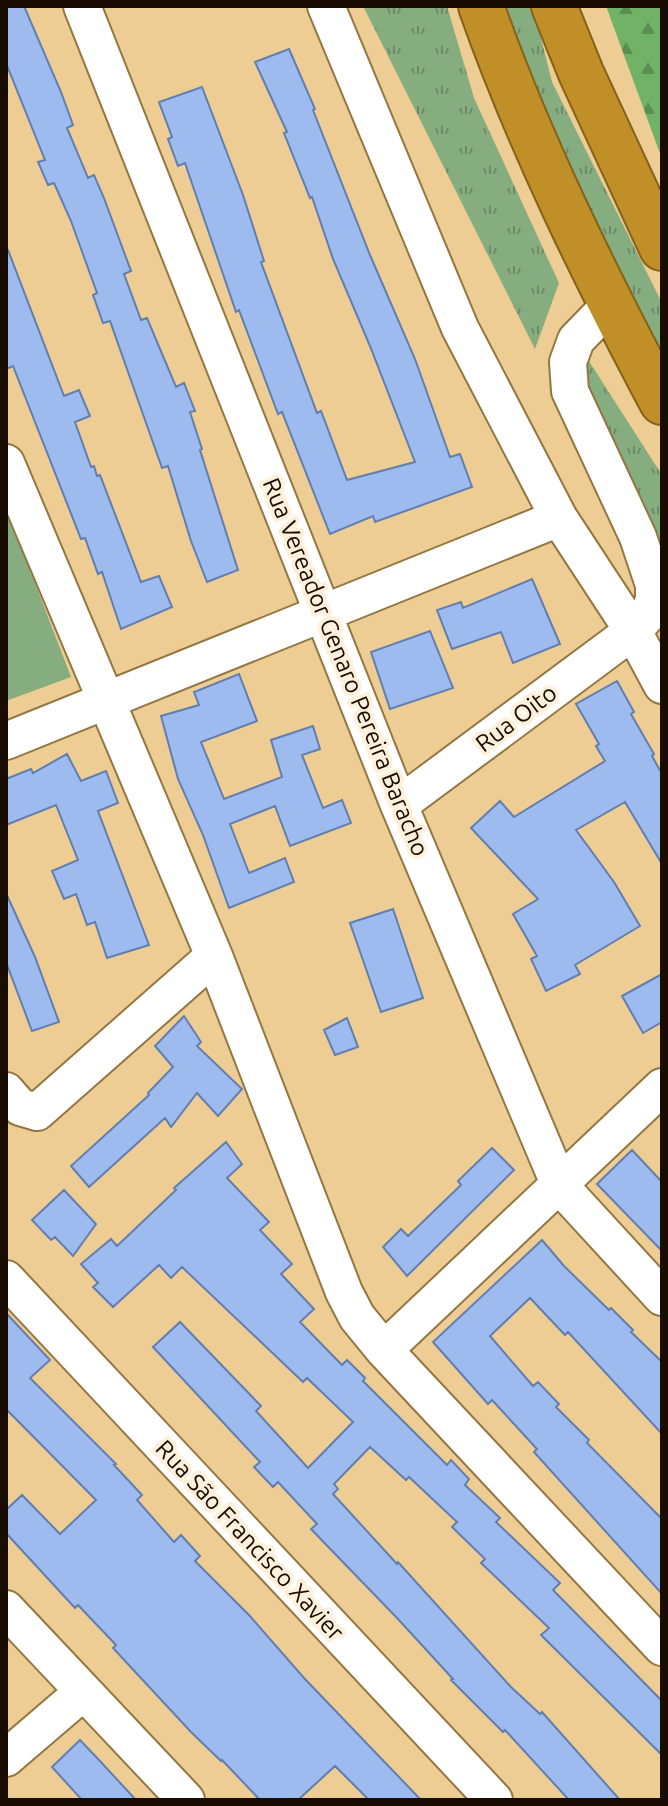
<svg xmlns="http://www.w3.org/2000/svg" width="668" height="1806" font-family="Ubuntu,sans-serif">
<style>
.grass{fill:url(#grass-tufts)}
.forest{fill:url(#forest-firs)}
.green{fill:#86ad80}
.building{fill:#9dbbef;stroke:#627eae;stroke-width:2}
.lines{fill:none;stroke-linecap:round;stroke-linejoin:round}
.street-casing{stroke:#947640;stroke-width:40}
.highway-casing{stroke:#856219;stroke-width:48}
.street{stroke:#fff;stroke-width:36}
.highway{stroke:#c08f27;stroke-width:44}
.labels{text-anchor:middle;dominant-baseline:central;stroke-width:8;stroke-linejoin:round;paint-order:stroke}
.street-label{font-size:24px;fill:#180d00;stroke:#fef1db}
</style>
<defs>
<pattern id="grass-tufts" width="24" height="20" patternUnits="userSpaceOnUse" patternTransform="scale(2)"><rect width="24" height="20" fill="#86ad80"/><path d="M3 7l-1-3M5 7V3M7 7l1-3M15 17l-1-3M17 17v-4M19 17l1-3" fill="none" stroke="#6d8b66"/></pattern>
<pattern id="forest-firs" width="22" height="20" patternUnits="userSpaceOnUse" patternTransform="scale(2)"><rect width="22" height="20" fill="#70b266"/><path d="M5 1l3.5 6h-7zM16 11l3.5 6h-7z" fill="#5b8f52"/></pattern>
</defs>
<rect width="100%" height="100%" fill="#eecd95"/>
<path class="grass" d="M363 6H447L474 98 559 283 535 349Z
M484 6H533L552 82 662 303V424Z
M587 358 662 475V564L583 384Z"/>
<path class="forest" d="M606 6H662V159Z"/>
<path class="green" d="M6 507 71 677 6 701Z"/>
<path class="building" d="M6 6H24L61 92 73 125 67 128 88 178 94 175 104 198 131 271 124 274 141 320 147 318 176 387 184 383 195 411 190 412 202 449 200 450 238 570 207 582 191 541 168 466 162 468 110 321 103 323 93 295 97 293 71 221 54 183 48 185 38 162 45 160 6 63Z
M289 49 315 109 313 110 370 255 415 359 450 457 460 454 472 487 375 522 373 516 330 534 282 412 278 414 239 310 236 312 185 163 178 166 168 139 172 137 159 102 202 87 243 195 264 261 261 262 317 413 321 411 347 480 415 462 370 346 333 259 312 197 310 198 284 133 287 132 255 62Z
M6 250H8L64 396 79 390 90 416 75 422 91 467 94 466 97 476 100 475 141 582 159 576 172 607 121 629 102 572 98 574 85 538 81 539 13 366 6 369Z
M532 579 560 644 513 663 501 632 452 649 437 610 461 602 463 608Z
M430 631 453 688 390 709 371 652Z
M239 674 257 721 201 742 224 799 282 777 271 740 313 726 320 749 302 755 323 808 342 800 351 823 290 846 275 806 230 824 249 873 285 858 294 882 229 908 203 835 178 779 161 716 199 705 194 692Z
M617 681 634 712 631 714 654 754 652 756 662 774V864L625 802 576 830 614 882 640 926 575 965 580 974 546 991 531 959 537 956 513 914 538 899 471 828 500 801 514 817 605 761 596 746 599 744 576 704Z
M67 754 81 781 106 771 118 803 98 811 149 945 107 958 95 922 87 925 76 894 64 899 52 871 78 860 56 805 6 825V779L31 769 33 773Z
M6 893 35 957 59 1022 32 1031 6 962Z
M393 909 423 998 381 1012 350 923Z
M662 974V1022L643 1033 622 996Z
M184 1016 201 1042 197 1046 242 1089 218 1116 197 1093 171 1127 165 1118 89 1187 71 1166 149 1095 148 1093 173 1067 155 1046Z
M347 1018 358 1047 335 1055 324 1030Z
M226 1142 242 1164 227 1178 269 1222 260 1230 292 1264 281 1274 314 1309 300 1322 342 1365 347 1360 365 1378 363 1381 447 1465 451 1460 469 1479 465 1485 500 1518 496 1522 560 1583 553 1590 662 1701V1755L541 1635 549 1628 481 1563 485 1559 452 1527 457 1522 409 1477 406 1480 370 1447 334 1484 338 1489 333 1494 397 1564 398 1562 511 1687 540 1714 542 1712 620 1800H569L505 1730 503 1732 451 1680 453 1679 398 1619 311 1529 317 1524 278 1482 273 1487 254 1467 260 1462 153 1347 180 1322 261 1406 256 1411 308 1468 353 1422 307 1378 303 1382 182 1267 171 1278 159 1265 113 1307 93 1287 98 1283 81 1264 111 1239 117 1246 176 1190 174 1188Z
M492 1148 514 1170 407 1276 383 1247 401 1229 408 1236 461 1185 458 1181Z
M632 1150 662 1182V1251L597 1184Z
M64 1190 96 1224 73 1256 55 1237 51 1240 32 1220Z
M542 1240 564 1266 609 1310 611 1308 633 1330 631 1332 662 1362V1434L568 1332 565 1335 530 1298 490 1336 533 1386 538 1382 559 1404 556 1407 589 1440 587 1443 662 1519V1594L534 1452 537 1449 492 1400 488 1404 433 1342Z
M6 1313 50 1360 30 1378 116 1464 114 1465 142 1495 137 1500 174 1542 181 1535 200 1556 195 1561 249 1615 304 1678 421 1800H369L335 1766 298 1800H260L222 1760 221 1761 191 1732 113 1648 116 1645 78 1605 75 1608 6 1533V1510L22 1495 60 1534 96 1500 6 1409Z
M80 1740 99 1760 136 1800H82L52 1767Z"/>
<g class="lines">
<g class="street-casing">
<path id="street" d="M82 6 399 805 560 1186 662 1297
M326 6 460 328 559 518 633 631 662 685
M6 463 214 956 344 1292 357 1317 384 1350 662 1647
M6 741 559 518
M399 805 633 631 649 613 654 600V585L638 537 570 391 568 362 576 340 611 304
M6 1091 20 1107 37 1112 214 956
M6 1279 494 1800
M384 1350 662 1087
M6 1609 186 1800
M6 1758 83 1692"/>
</g>
<g class="highway-casing">
<path id="highway" d="M481 6C529 142 594 274 662 402
M554 6 581 73 662 248"/>
</g>
<use href="#street" class="street"/>
<use href="#highway" class="highway"/>
</g>
<g class="labels">
<g class="street-label">
<text transform="translate(346 667) rotate(68)">Rua Vereador Genaro Pereira Baracho</text>
<text transform="translate(516 718) rotate(-37)">Rua Oito</text>
<text transform="translate(250 1540) rotate(47)">Rua São Francisco Xavier</text>
</g>
</g>
<rect width="668" height="1806" fill="none" stroke="#180d00" stroke-width="16"/>
</svg>
